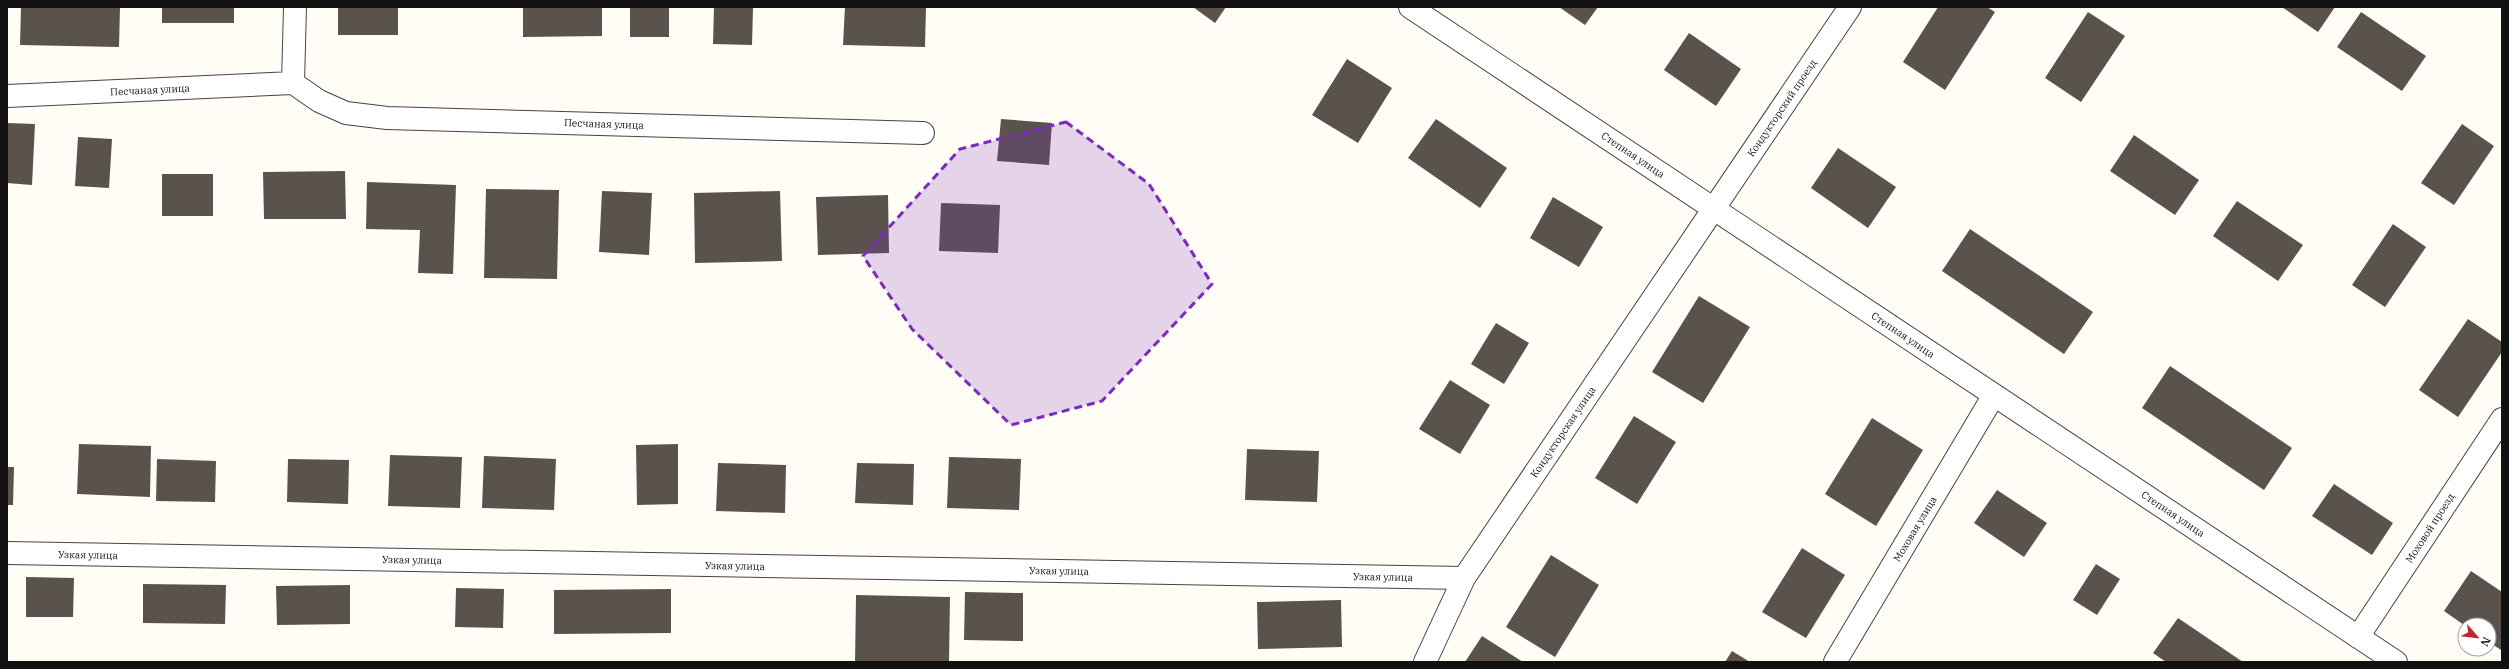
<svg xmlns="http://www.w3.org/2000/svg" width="2509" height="669" font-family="'IBM Plex Serif',serif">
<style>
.building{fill:#5a524d}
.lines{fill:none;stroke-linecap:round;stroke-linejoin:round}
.minor-casing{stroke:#444;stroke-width:24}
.minor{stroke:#fff;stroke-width:22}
.marked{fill:#7b2cbf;fill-opacity:0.2;stroke:#7b2cbf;stroke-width:3;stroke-dasharray:8 5;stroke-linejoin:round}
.labels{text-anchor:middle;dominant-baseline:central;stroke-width:4;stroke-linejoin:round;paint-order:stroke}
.street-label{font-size:10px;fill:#111;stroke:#fff}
</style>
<rect width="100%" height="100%" fill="#fffdf5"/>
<path class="building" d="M21 7H120L119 47 20 45Z
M162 7H234V23H162Z
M338 7H398V35H338Z
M523 7H602V36L523 37Z
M630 7H669V37H630Z
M714 7H753L752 45 713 44Z
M845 7H926L925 47 843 45Z
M1193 7H1226L1215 23Z
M1559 7H1598L1585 25Z
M1938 7H1987L1995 12 1945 90 1903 62Z
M2282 7H2335L2318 32Z
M2088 12 2125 36 2081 102 2045 78Z
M2361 12 2426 56 2402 91 2337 47Z
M1689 33 1741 69 1716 106 1664 70Z
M1347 59 1392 88 1358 143 1312 115Z
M1001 119 1052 123 1049 165 997 161Z
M1436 119 1507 168 1480 208 1408 158Z
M7 123 35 124 32 185 7 183Z
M2462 124 2494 146 2454 205 2421 183Z
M2134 135 2199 180 2175 215 2110 171Z
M78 137 112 139 109 188 75 186Z
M1838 148 1896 187 1868 228 1811 188Z
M345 171 346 219H264L263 172Z
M162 174H213V216H162Z
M367 182 456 185 453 274 418 273 420 230 366 229Z
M486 189 559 190 557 279 484 278Z
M602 191 652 193 649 255 599 252Z
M780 191 782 261 695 263 694 193Z
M888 195 889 253 818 255 816 197Z
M1553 197 1603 227 1579 267 1530 238Z
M2237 201 2303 245 2278 281 2213 236Z
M941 203 1000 205 998 253 939 251Z
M2393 224 2426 247 2385 307 2352 285Z
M1970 229 2093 312 2064 354 1942 271Z
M1699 296 1750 327 1703 403 1652 372Z
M2468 319 2502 342V352L2458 417 2419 390Z
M1496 323 1529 343 1504 384 1471 364Z
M2170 366 2292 448 2264 490 2142 408Z
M1450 380 1490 405 1460 454 1419 429Z
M1634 416 1676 442 1637 504 1595 478Z
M1872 418 1923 450 1876 526 1825 494Z
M79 444 151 446 150 497 77 494Z
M678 444V504L637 505 636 445Z
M1247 449 1319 451 1317 502 1245 500Z
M390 455 462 457 460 508 388 506Z
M484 456 556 459 554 510 482 508Z
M949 457 1021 459 1019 510 947 508Z
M157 459 216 461 215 502 156 501Z
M288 459 349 460 348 504 287 502Z
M718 463 786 465 785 513 716 511Z
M857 463 914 464 913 505 855 503Z
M7 467H14L13 505H7Z
M2334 484 2393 523 2372 555 2312 516Z
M1997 490 2047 523 2024 557 1974 523Z
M1802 548 1845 575 1806 638 1762 612Z
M1551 555 1599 585 1555 657 1506 627Z
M2096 564 2120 579 2097 615 2073 600Z
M2471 571 2502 592 2501 650 2489 642V625H2464L2444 611Z
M26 577 74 578 73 617H26Z
M143 584 226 585 225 624 143 623Z
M350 585V624L277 625 276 586Z
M456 588 504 589 503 628 455 627Z
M671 589V633L554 634V590Z
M965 592 1023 593V641L964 640Z
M856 595 950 597 949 662H855Z
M1341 600 1342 647 1258 649 1257 602Z
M2178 618 2243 662H2166L2153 653Z
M1482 636 1523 662H1465Z
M1732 651 1750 662H1725Z"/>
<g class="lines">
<g class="minor-casing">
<path id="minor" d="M1410 7 2396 662
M293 83 295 7
M7 96 293 83 319 101 346 113 387 118 923 133
M7 553 1464 578
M2358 637 2502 419
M1425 662 1464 578 1850 7
M1835 662 1994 395"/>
</g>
<use href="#minor" class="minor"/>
</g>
<path class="marked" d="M1066 122 1149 184 1212 284 1102 401 1011 425 912 329 863 256 960 149Z"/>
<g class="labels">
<g class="street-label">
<text transform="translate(150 90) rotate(-3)">Песчаная улица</text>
<text transform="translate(1782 108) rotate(-56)">Кондукторский проезд</text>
<text transform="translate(604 124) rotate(2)">Песчаная улица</text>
<text transform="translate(1633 155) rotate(34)">Степная улица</text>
<text transform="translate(1903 335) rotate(34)">Степная улица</text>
<text transform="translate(1563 432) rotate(-56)">Кондукторская улица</text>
<text transform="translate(2173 514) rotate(34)">Степная улица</text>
<text transform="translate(2430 528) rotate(-57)">Моховой проезд</text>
<text transform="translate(1915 529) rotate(-59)">Моховая улица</text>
<text transform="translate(88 555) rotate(1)">Узкая улица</text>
<text transform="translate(412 560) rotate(1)">Узкая улица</text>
<text transform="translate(735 566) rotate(1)">Узкая улица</text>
<text transform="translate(1059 571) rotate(1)">Узкая улица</text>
<text transform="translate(1383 577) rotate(1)">Узкая улица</text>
</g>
</g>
<rect width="2509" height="669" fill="none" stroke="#111111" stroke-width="16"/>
<g transform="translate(2477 637) rotate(118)"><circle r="19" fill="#ffffff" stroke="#a0a0a0"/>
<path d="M0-3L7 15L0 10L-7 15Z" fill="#c4262e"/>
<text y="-6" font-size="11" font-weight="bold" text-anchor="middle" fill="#111111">N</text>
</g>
</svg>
